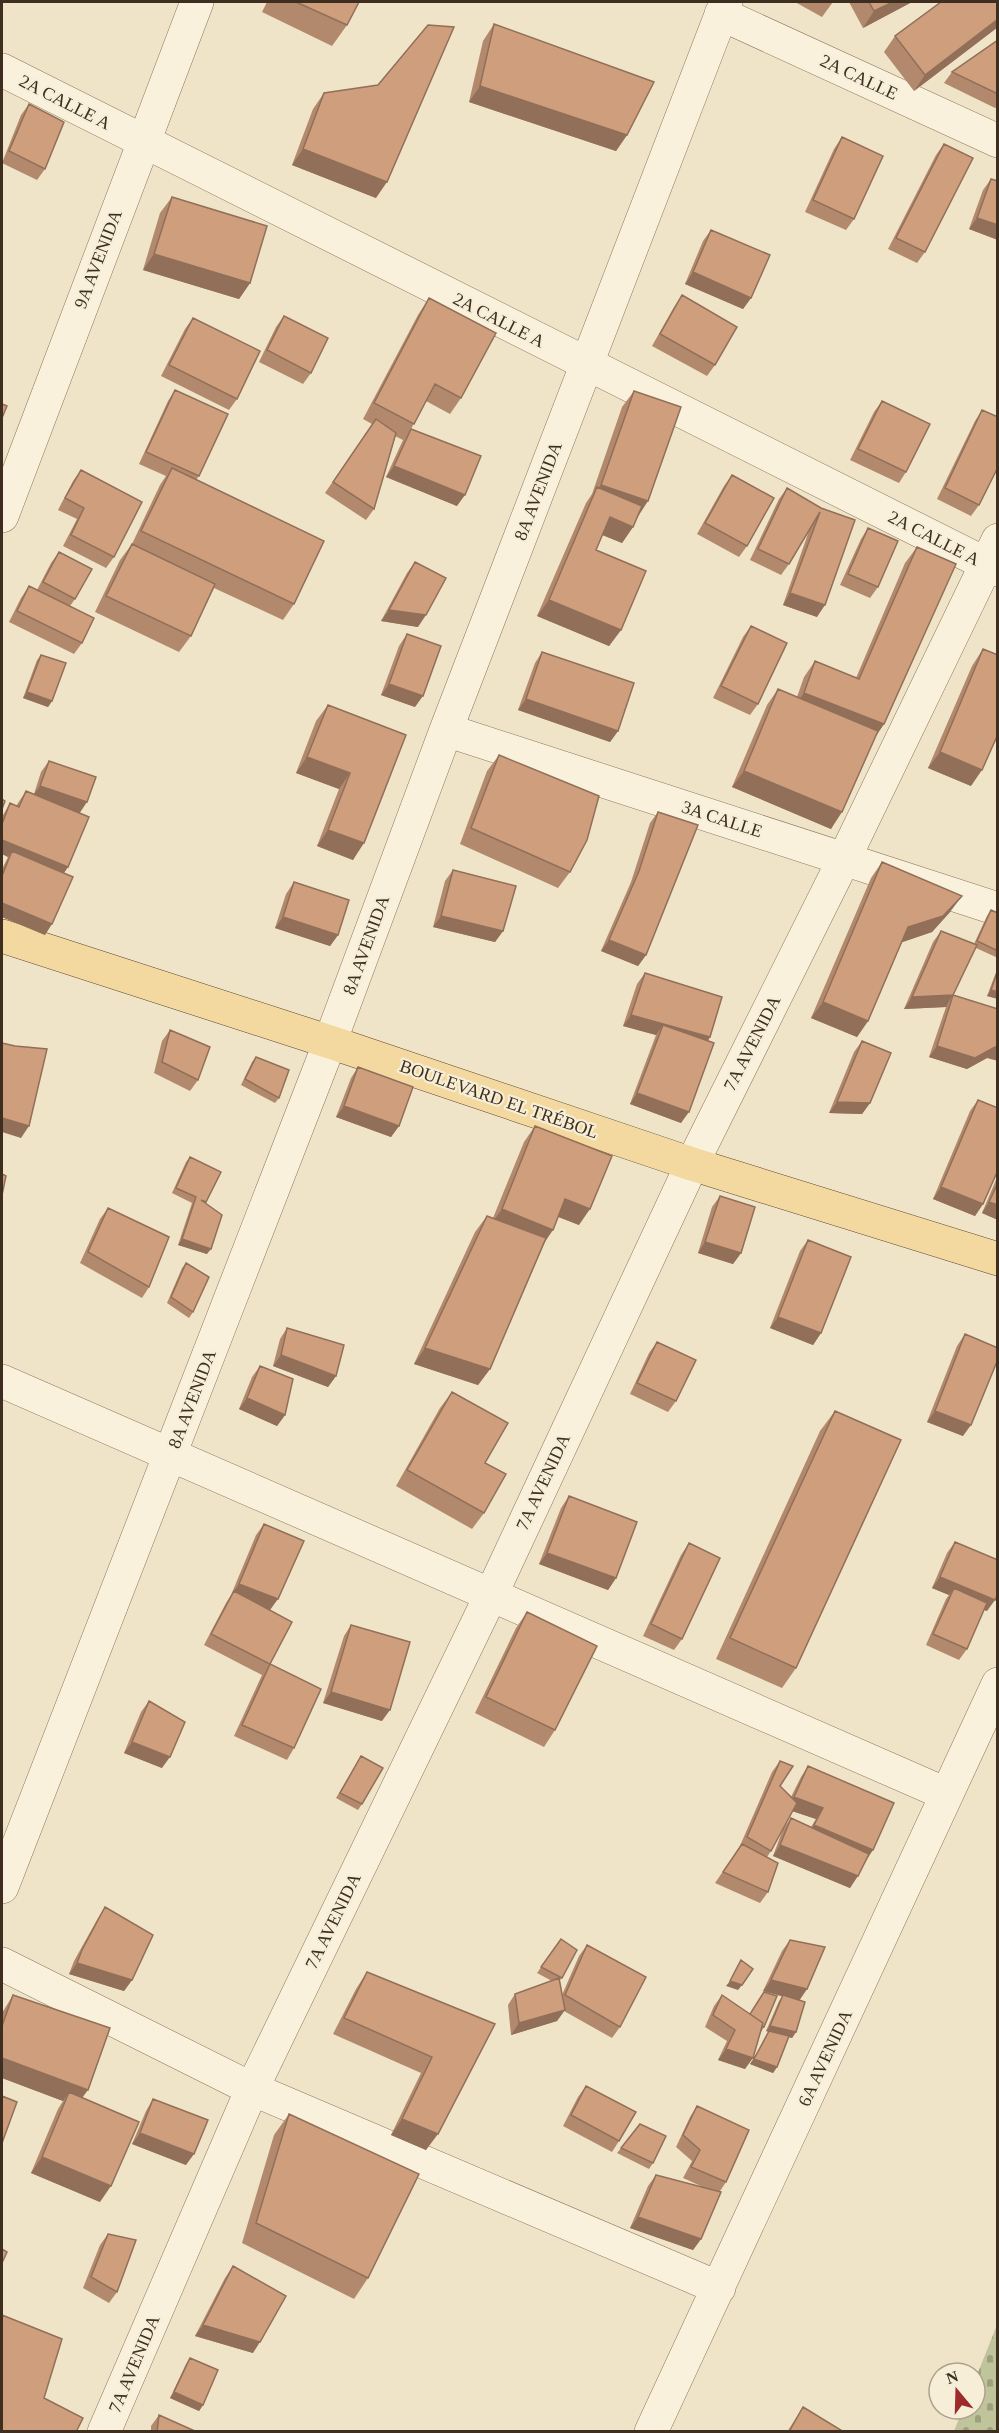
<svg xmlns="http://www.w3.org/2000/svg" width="999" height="2433" font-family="Georgia,serif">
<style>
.cemetery{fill:url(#cemetery-stones)}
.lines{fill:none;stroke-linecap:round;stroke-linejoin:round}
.minor-casing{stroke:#8d765c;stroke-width:34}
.major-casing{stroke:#5b4430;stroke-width:34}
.minor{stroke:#faf1dc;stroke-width:33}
.major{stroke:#f3d9a0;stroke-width:33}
.wall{fill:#b2896c}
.shaded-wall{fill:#916f58}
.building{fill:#cf9f7d;stroke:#916f58;stroke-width:1.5}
.labels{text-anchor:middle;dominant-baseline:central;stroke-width:4.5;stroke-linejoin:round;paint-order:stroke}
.street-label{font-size:18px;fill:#3d2e20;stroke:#f7eed8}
</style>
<defs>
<pattern id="cemetery-stones" width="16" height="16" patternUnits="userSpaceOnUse" patternTransform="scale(1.5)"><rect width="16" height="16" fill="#bfc49a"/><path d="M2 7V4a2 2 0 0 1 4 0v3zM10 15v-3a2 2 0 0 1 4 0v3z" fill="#9ca07d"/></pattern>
</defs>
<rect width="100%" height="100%" fill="#f0e4c8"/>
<path class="cemetery" d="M997 2325V2431H954L963 2409H975V2380Z"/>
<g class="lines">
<g class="minor-casing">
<path id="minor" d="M721 14 998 141
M2 70 998 570
M2 516 197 2
M446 730 998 909
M2 1381 946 1794
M2 1887 330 1042 446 730 726 2
M2 1964 252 2089 719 2288
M104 2432 252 2089 491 1595 692 1164 844 859 998 540
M651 2432 998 1684"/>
</g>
<g class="major-casing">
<path id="major" d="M2 936 330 1042 692 1164 998 1259"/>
</g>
<use href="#minor" class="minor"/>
<use href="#major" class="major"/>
</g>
<path class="wall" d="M267 2H359L347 25 332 46 262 12Z
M795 2H833L822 17Z
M849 2H912L863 28Z
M998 2V27L914 91 884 52 895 36Z
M494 24 627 135 616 151 469 102 483 41Z
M998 40V106L995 108 944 83 952 72Z
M324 93 376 198 292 165 313 109Z
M29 104 45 169 37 180 2 163 21 115Z
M842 137 854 219 846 230 805 212 834 149Z
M944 144 925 252 917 263 888 249 936 155Z
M991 179 998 181V240L969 229 983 190Z
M172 197 250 283 239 299 143 270 160 213Z
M711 230 751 298 743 309 685 284 703 241Z
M682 295 715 365 707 376 652 346 674 307Z
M429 298 461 398 450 414 426 401 411 429 457 506 386 477 403 440 395 436 374 509 366 520 325 493 372 424 363 419 418 315Z
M284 316 311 373 303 384 259 362 276 327Z
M193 318 237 399 229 410 161 376 185 329Z
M175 390 199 476 196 480 294 604 283 620 214 588 191 636 179 652 95 612 120 560 132 544 160 485 166 476 139 464 168 401Z
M634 391 638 516 633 527 622 543 602 535 596 550 621 630 609 646 537 616 586 503 592 494 622 407Z
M882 401 906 472 899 483 850 460 874 412Z
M982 410 979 505 971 516 937 499 975 421Z
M81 470 114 557 106 568 63 546 77 519 58 510 73 481Z
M732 475 747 546 739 557 697 534 724 486Z
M787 488 821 508 817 617 783 605 810 528 789 564 781 575 750 560 779 499Z
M868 528 878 587 870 598 840 585 861 539Z
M917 547 884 724 874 739 831 829 732 787 767 705 778 689 797 697 804 677 815 661 856 678 905 563Z
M59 552 75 599 70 606 82 643 74 654 9 622 21 598 29 586 37 590 51 563Z
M415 562 418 627 381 621 407 573Z
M751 626 758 704 750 715 713 698 743 637Z
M407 634 415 707 381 695 399 646Z
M983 649 971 786 928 768 972 666Z
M542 652 618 731 610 742 518 710 535 663Z
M41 655 52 701 48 707 23 698 37 660Z
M328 705 406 735 353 860 317 846 339 789 296 773 316 721Z
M499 755 570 872 558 888 460 844 487 771Z
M49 761 80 813 68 867 64 873 45 935 2 917V869L8 857 2 854V817L10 803 16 806 26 791 34 794 41 772Z
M658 812 646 955 638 966 601 951 631 882 650 823Z
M882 862 950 912 932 932 902 942 868 1021 857 1037 811 1018 871 878Z
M453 870 503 931 495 942 433 927 445 881Z
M294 882 338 935 330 946 275 928 286 894Z
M991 910 998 913V958L976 948 946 1007 904 1009 933 942 941 931 974 944 987 916Z
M998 967V999L987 996Z
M645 973 710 1037 708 1041 681 1123 630 1104 656 1035 623 1026 637 984Z
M953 995 987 1058 967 1069 929 1057 946 1007Z
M170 1030 198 1080 190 1091 154 1073 162 1041Z
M862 1041 870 1103 862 1114 829 1113 854 1052Z
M256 1057 279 1098 275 1103 241 1085 252 1062Z
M358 1067 399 1126 391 1137 336 1117 351 1078Z
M978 1100 983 1204 975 1216 933 1199 970 1111Z
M535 1126 579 1225 558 1217 545 1242 490 1369 478 1385 414 1364 475 1232 487 1216 493 1218 524 1142Z
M190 1157 205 1203 207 1254 178 1245 192 1203 172 1193 186 1162Z
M998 1175V1220L982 1213Z
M720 1196 741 1253 733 1264 698 1253 712 1207Z
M108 1208 149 1287 142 1298 80 1263 100 1219Z
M808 1240 821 1333 813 1345 770 1328 800 1251Z
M186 1263 193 1312 189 1318 167 1303 182 1268Z
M287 1328 336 1376 328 1387 273 1366 280 1339Z
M965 1334 963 1436 927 1422 957 1346Z
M657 1342 676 1401 668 1412 630 1394 649 1353Z
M260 1366 285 1415 277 1426 239 1409 252 1377Z
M452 1392 485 1463 484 1513 472 1529 396 1486 440 1408Z
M835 1411 796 1668 782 1688 716 1659 820 1431Z
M569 1496 616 1578 608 1590 539 1564 561 1508Z
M264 1524 270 1610V1664L294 1748 287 1760 234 1736 262 1675 204 1645 226 1603 231 1595 256 1535Z
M955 1542 987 1611 984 1610 967 1649 959 1660 926 1645 946 1599 949 1595 932 1588 947 1553Z
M689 1543 682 1639 674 1650 643 1636 681 1555Z
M527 1612 555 1730 544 1747 475 1713 516 1628Z
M351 1625 382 1721 323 1703 344 1636Z
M149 1701 162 1768 124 1753 141 1712Z
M361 1756 362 1804 358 1810 336 1798Z
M780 1761V1786L791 1797 801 1777 808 1766 866 1860 850 1888 773 1856 783 1829 791 1818 811 1827 816 1819 792 1811 771 1851 767 1857 768 1892 760 1903 715 1883 739 1848 772 1772Z
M105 1907 132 1980 124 1991 69 1974 74 1961 98 1918Z
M561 1939 562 1978 559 1981 562 1995 579 1956 587 1945 620 2027 612 2038 564 2011 557 2021 511 2035 508 2005 515 1994 552 1981 537 1973Z
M790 1940 807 1989 799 2000 796 2032 792 2038 789 2037 777 2067 773 2073 750 2064 769 2032 766 2031 779 2001 783 1996 763 1991 782 1951Z
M367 1972 495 2024 426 2150 391 2135 421 2073 333 2034 356 1989Z
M13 1995 82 2098 100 2202 31 2173 58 2109 63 2101 2 2078V2013Z
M722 1995 764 2027 761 2032 745 2069 718 2060 727 2041 705 2027 714 2006Z
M586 2086 619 2141 612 2152 563 2126 578 2097Z
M153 2099 186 2165 132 2144 146 2111Z
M697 2106 726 2182 720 2191 701 2239 693 2250 630 2228 648 2186 656 2175 703 2187 683 2178 692 2161 676 2147 690 2117Z
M289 2114 368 2278 354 2299 242 2243 274 2135Z
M621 2148 653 2163 649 2169 617 2153Z
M108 2234 117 2292 109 2303 83 2288 100 2245Z
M233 2266 253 2353 195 2336 225 2278Z
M190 2358 203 2405 199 2411 170 2398 186 2364Z
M803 2407 844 2432H787Z
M159 2415 197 2432H151V2426Z"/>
<path class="shaded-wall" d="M893 2H912L863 28 874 11Z
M998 19V27L914 91 925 75Z
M480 86 627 135 616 151 469 102Z
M303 149 387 182 376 198 292 165Z
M977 218 998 225V240L969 229Z
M154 254 250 283 239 299 143 270Z
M693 272 751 298 743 309 685 284Z
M394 466 465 495 457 506 386 477Z
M601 485 648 501 637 518 593 496Z
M610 517 633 527 622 543 598 533Z
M790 593 825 605 817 617 783 605Z
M549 600 621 630 609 646 537 616Z
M389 610 426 615 418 627 381 621Z
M389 684 423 696 415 707 381 695Z
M27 692 52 701 48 707 23 698Z
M804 693 884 724 873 740 792 709Z
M526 699 618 731 610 742 518 710Z
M940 752 982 770 971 786 928 768Z
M307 757 350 773 339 789 296 773Z
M744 771 842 812 831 829 732 787Z
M40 786 87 802 79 814 32 797Z
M328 830 364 843 353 860 317 846Z
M2 840 68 867 60 878 12 851 8 857 2 854Z
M962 896 950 912 932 932 897 944 908 927Z
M2 903 52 924 45 935 2 917Z
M441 916 503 931 495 942 433 927Z
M283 917 338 935 330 946 275 928Z
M609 940 646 955 638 966 601 951Z
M991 990 998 992V999L987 996Z
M953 995 946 1007 904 1009 912 997Z
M823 1002 868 1021 857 1037 811 1018Z
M631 1015 710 1037 703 1048 663 1025 656 1035 623 1026Z
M937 1046 995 1047H998V1061L987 1058 967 1069 929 1057Z
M637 1093 689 1112 681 1123 630 1104Z
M837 1102 870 1103 862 1114 829 1113Z
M344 1106 399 1126 391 1137 336 1117Z
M2 1118 29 1126 21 1138 2 1132Z
M941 1187 983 1204 975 1216 933 1199Z
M565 1199 590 1209 579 1225 554 1215Z
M989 1202 998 1205V1220L982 1213Z
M502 1209 553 1230 542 1246 490 1226Z
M182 1239 211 1249 207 1254 178 1245Z
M705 1242 741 1253 733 1264 698 1253Z
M778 1317 821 1333 813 1345 770 1328Z
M425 1348 490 1369 478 1385 414 1364Z
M281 1355 336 1376 328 1387 273 1366Z
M247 1398 285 1415 277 1426 239 1409Z
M935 1411 971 1425 963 1436 927 1422Z
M547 1553 616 1578 608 1590 539 1564Z
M940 1577 995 1600 987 1611 951 1596 954 1588 949 1595 932 1588Z
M239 1584 278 1599 270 1610 234 1591 231 1595Z
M331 1692 390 1710 382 1721 323 1703Z
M132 1742 170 1757 162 1768 124 1753Z
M794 1797 823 1808 816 1819 786 1809Z
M814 1825 873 1850 865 1862 806 1837Z
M780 1845 858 1876 850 1888 773 1856Z
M77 1963 132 1980 124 1991 69 1974Z
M771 1980 807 1989 799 2001 763 1991Z
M730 1981 742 1985 738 1990 726 1986Z
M565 2010 557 2021 511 2035 519 2023Z
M770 2026 796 2032 792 2038 766 2031Z
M726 2049 753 2058 745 2069 718 2060Z
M2 2058 88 2090 76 2106 69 2092 63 2101 2 2078Z
M754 2059 777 2067 773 2073 750 2064Z
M402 2119 438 2134 426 2150 391 2135Z
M140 2133 194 2154 186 2165 132 2144Z
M42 2157 111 2186 100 2202 31 2173Z
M638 2217 701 2239 693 2250 630 2228Z
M203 2325 260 2342 253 2353 195 2336Z
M174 2392 203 2405 199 2411 170 2398Z"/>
<path class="building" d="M296 2H359L347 25Z
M869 2H893L874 11Z
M941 2H998V19L925 75 895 36Z
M494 24 654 82 627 135 480 86Z
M428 25 454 27 387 182 303 149 324 93 378 85Z
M998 40V94L952 72Z
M29 104 64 122 45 169 9 151Z
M842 137 883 156 854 219 813 200Z
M944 144 973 158 925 252 896 238Z
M991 179 998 181V225L977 218Z
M172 197 267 226 250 283 154 254Z
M711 230 770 255 751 298 693 272Z
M682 295 737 327 715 365 660 334Z
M429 298 496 333 461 398 435 384 414 424 374 403Z
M284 316 328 338 311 373 267 350Z
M193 318 260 351 237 399 169 365Z
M175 390 228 414 199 476 146 452Z
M634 391 681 407 648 501 601 485Z
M882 401 930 424 906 472 858 449Z
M2 404 7 406 2 418Z
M982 410 998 417V467L979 505 945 488Z
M376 419 396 433 374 509 333 482Z
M411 429 481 456 465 495 394 466Z
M172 468 324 541 294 604 141 531Z
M81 470 142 502 114 557 71 535 84 508 65 498Z
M732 475 774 498 747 546 705 523Z
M597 487 642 506 633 527 610 517 596 550 646 571 621 630 549 600Z
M787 488 821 508 855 520 825 605 790 593 820 512 789 564 758 549Z
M868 528 898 541 878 587 848 574Z
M132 544 215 584 191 636 106 596Z
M917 547 956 564 884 724 804 693 815 661 859 679Z
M59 552 92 569 75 599 43 582Z
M415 562 446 578 426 615 389 610Z
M29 586 94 618 82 643 17 611Z
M751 626 787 643 758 704 721 686Z
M407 634 441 646 423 696 389 684Z
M983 649 998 655V734L982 770 940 752Z
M542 652 634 683 618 731 526 699Z
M41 655 66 663 52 701 27 692Z
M778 689 878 731 842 812 744 771Z
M328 705 406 735 364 843 328 830 350 773 307 757Z
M499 755 599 796 587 840 570 872 471 828Z
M49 761 96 777 87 802 40 786Z
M26 791 89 817 68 867 2 840V824L10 803 19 807Z
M2 799 5 801 2 809Z
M658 812 698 825 646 955 609 940 639 871Z
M12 851 73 877 52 924 2 903V876Z
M882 862 962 896 943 916 908 927 868 1021 823 1002Z
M453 870 516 886 503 931 441 916Z
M294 882 349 900 338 935 283 917Z
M991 910 998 913V951L977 941Z
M941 931 977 945 953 995 912 997Z
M998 970V992L991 990Z
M645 973 722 997 710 1037 631 1015Z
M953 995 998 1009V1047H995L975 1058 937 1046Z
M663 1025 714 1043 689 1112 637 1093Z
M170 1030 210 1047 198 1080 162 1062Z
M862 1041 891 1053 870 1103 837 1102Z
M2 1043 15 1046 47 1049 29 1126 2 1118Z
M256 1057 289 1070 279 1098 245 1079Z
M358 1067 413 1087 399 1126 344 1106Z
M978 1100 998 1108V1170L983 1204 941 1187Z
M535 1126 612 1156 590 1209 565 1199 553 1230 502 1209Z
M190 1157 221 1172 206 1202 201 1200 222 1215 211 1249 182 1239 196 1197 176 1188Z
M2 1174 6 1176 2 1195Z
M998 1183V1205L989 1202Z
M720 1196 755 1207 741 1253 705 1242Z
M108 1208 169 1237 149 1287 88 1252Z
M487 1216 546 1238 490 1369 425 1348Z
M808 1240 851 1257 821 1333 778 1317Z
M186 1263 209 1277 193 1312 171 1297Z
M287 1328 344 1345 336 1376 281 1355Z
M965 1334 998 1348V1359L971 1425 935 1411Z
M657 1342 696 1360 676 1401 637 1383Z
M260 1366 293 1379 285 1415 247 1398Z
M452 1392 508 1423 485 1463 506 1474 484 1513 407 1470Z
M835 1411 901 1440 796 1668 730 1638Z
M569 1496 637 1522 616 1578 547 1553Z
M264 1524 304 1541 278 1599 239 1584Z
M955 1542 998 1560V1594L995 1600 940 1577Z
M689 1543 720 1558 682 1639 651 1624Z
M954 1588 987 1603 967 1649 933 1634Z
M234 1591 292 1622 270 1664 321 1689 294 1748 242 1725 270 1664 211 1634Z
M527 1612 597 1646 555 1730 486 1697Z
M351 1625 410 1642 390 1710 331 1692Z
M149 1701 185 1722 170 1757 132 1742Z
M361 1756 383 1768 362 1804 340 1793Z
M780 1761 793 1766 780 1786 797 1803 771 1851 747 1837Z
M808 1766 894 1803 873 1850 814 1825 823 1808 794 1797Z
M791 1818 869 1854 858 1876 780 1845Z
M742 1844 778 1863 768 1892 723 1872Z
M105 1907 153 1935 132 1980 77 1963 82 1950Z
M561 1939 577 1950 562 1978 541 1967Z
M790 1940 825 1947 807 1989 771 1980Z
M587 1945 646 1977 620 2027 565 1995Z
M741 1960 753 1969 742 1985 730 1981Z
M367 1972 495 2024 438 2134 402 2119 432 2057 344 2018Z
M559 1978 565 2010 519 2023 515 1994Z
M764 1992 777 1996 764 2027 762 2026 763 2023 750 2014Z
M13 1995 110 2028 88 2090 2 2058V2026Z
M722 1995 763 2023 753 2058 726 2049 735 2030 713 2015Z
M783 1995 805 2002 796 2032 770 2026Z
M769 2031 789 2036 777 2067 754 2059Z
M586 2086 636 2112 619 2141 571 2115Z
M69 2092 139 2122 111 2186 42 2157Z
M2 2096 17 2102 2 2143Z
M153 2099 208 2120 194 2154 140 2133Z
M697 2106 749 2130 726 2182 691 2167 700 2150 683 2135Z
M289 2114 419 2174 368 2278 256 2223Z
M640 2124 666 2136 653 2163 621 2148Z
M656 2175 721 2192 701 2239 638 2217Z
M108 2234 136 2240 117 2292 91 2277Z
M2 2249 7 2252 2 2263Z
M233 2266 286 2296 260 2342 203 2325Z
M2 2315 62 2339 44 2398 83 2418 76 2432H2Z
M190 2358 218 2370 203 2405 174 2392Z
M803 2407 844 2432H789Z
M159 2415 197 2432H157Z"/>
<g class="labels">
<g class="street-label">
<text transform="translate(859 77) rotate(25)">2A CALLE</text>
<text transform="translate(65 102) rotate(27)">2A CALLE A</text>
<text transform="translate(98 259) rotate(-69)">9A AVENIDA</text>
<text transform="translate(499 320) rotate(27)">2A CALLE A</text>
<text transform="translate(538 491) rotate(-69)">8A AVENIDA</text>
<text transform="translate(934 538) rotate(27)">2A CALLE A</text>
<text transform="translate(722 819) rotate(18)">3A CALLE</text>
<text transform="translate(366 945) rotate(-70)">8A AVENIDA</text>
<text transform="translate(752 1043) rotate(-63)">7A AVENIDA</text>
<text transform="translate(499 1099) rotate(19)">BOULEVARD EL TRÉBOL</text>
<text transform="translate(192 1399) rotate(-69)">8A AVENIDA</text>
<text transform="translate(543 1482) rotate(-65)">7A AVENIDA</text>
<text transform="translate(333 1921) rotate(-64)">7A AVENIDA</text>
<text transform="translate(825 2058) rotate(-65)">6A AVENIDA</text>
<text transform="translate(134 2364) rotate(-67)">7A AVENIDA</text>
</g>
</g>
<rect width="999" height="2433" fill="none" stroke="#3d2e20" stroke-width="6"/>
<g transform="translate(957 2391) rotate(341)"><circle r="28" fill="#f7eed8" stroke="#ada18e" stroke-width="1.5"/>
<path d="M0-4.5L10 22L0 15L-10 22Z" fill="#9e2a2b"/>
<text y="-9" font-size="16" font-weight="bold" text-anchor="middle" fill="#3d2e20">N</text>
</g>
</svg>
